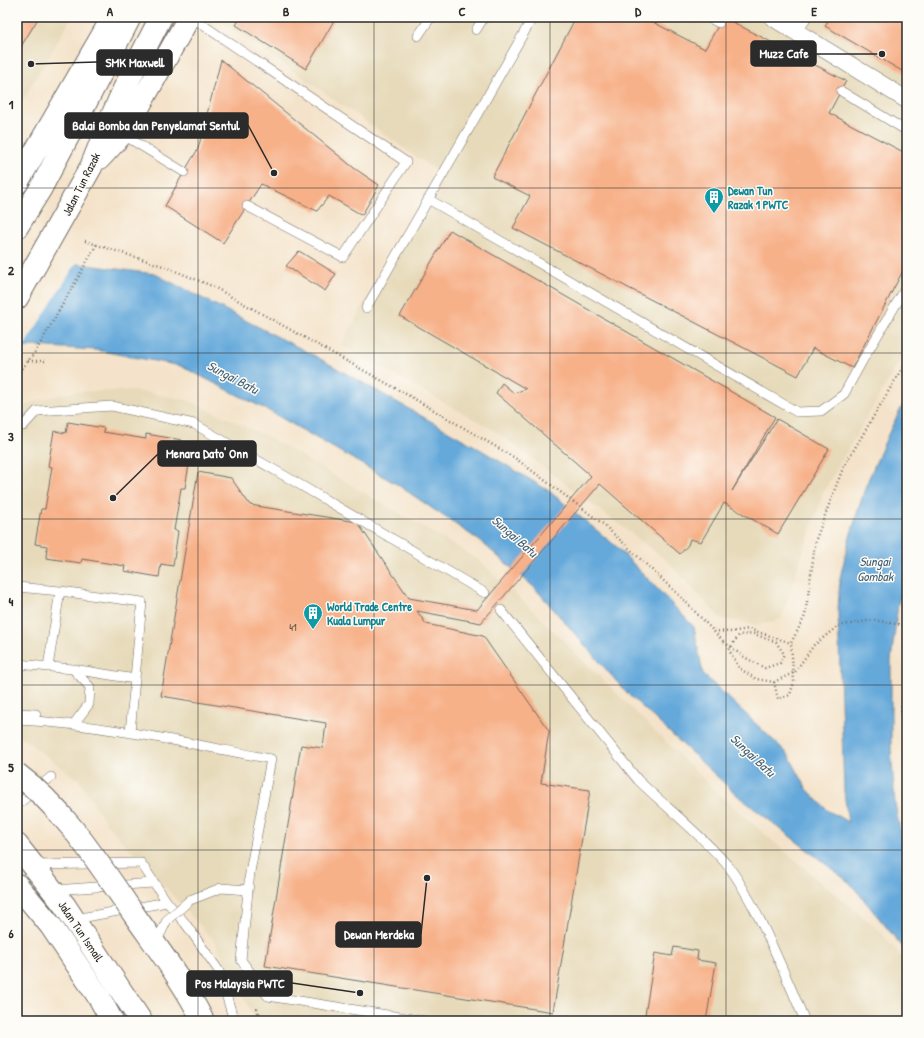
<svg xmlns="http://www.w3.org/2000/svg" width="924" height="1038" font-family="'Patrick Hand',sans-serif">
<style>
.built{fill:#e7daba}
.water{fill:#65a9da;stroke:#486a82}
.pier{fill:#f4e3ca}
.building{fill:#f7b189}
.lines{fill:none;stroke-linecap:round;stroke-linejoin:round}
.lane-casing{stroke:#716b63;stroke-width:10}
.street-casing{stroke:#716b63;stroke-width:18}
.secondary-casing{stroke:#716b63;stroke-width:24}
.primary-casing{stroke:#716b63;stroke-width:24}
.path{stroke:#716b63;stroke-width:2.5;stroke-dasharray:1 3;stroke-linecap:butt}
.lane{stroke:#fff;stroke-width:9}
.street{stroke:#fff;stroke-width:17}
.secondary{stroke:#fff;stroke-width:22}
.primary{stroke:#fff;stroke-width:22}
.lane-bridge-casing{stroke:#716b63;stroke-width:10;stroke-linecap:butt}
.primary-bridge-casing{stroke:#716b63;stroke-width:24;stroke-linecap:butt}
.path-bridge{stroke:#716b63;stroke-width:2.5;stroke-dasharray:1 3;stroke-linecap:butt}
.lane-bridge{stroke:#fff;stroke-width:9}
.primary-bridge{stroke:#fff;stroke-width:22}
.grid{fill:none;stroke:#2b2b2b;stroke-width:1;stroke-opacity:0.55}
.labels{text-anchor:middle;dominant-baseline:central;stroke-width:3;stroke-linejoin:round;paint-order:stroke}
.number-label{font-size:10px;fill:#5e4c42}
.street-label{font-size:12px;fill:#2b2b2b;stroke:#fdfcf7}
.culture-label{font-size:12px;font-weight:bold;fill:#0d838f;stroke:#fdfcf7;text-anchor:start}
.water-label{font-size:13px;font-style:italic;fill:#425d71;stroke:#fdfcf7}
.leader{fill:none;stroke:#2b2b2b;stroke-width:1.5}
.callout-dot{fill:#2b2b2b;stroke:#fdfcf7;stroke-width:1.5}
.callout{fill:#2b2b2b;stroke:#2b2b2b;stroke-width:1.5}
.callout-label{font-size:13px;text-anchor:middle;font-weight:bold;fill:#fff}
.neatline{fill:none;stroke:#2b2b2b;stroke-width:1.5}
.grid-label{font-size:13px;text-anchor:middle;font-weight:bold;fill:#2b2b2b}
</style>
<rect width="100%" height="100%" fill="#fdfcf7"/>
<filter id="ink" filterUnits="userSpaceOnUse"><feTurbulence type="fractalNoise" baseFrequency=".025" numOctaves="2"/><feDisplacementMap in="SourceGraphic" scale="8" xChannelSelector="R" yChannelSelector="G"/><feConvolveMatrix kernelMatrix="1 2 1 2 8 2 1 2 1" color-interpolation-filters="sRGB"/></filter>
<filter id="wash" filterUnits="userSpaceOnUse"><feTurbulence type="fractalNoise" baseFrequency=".012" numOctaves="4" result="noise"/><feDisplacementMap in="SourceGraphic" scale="16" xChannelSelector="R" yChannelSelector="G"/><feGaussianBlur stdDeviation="0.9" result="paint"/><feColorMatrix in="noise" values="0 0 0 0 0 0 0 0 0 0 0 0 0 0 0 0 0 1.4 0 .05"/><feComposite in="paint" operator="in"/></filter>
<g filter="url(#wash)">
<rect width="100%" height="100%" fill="#f4e3ca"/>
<path class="built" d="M17 17H72L17 110Z
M216 17H907V348L824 491 781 619 757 625 721 619 666 560 497 432 341 345 438 172Z
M133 390 187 400 267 436 476 558 532 610 720 795 811 874 878 929 907 963V1021H256L215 942 106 823 79 780 17 734V409L39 400 70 392Z"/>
<path class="water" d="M79 264 155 274 315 356 473 445 549 491 618 548 694 627 703 674 788 754 807 789 827 810 848 822 844 791 838 611 840 578 849 540 866 485 891 428 907 397V572L898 604 891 661V749L895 803 902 842 907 859V952L850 883 737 795 625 691 534 587 480 541 398 485 271 412 181 366 96 350 33 346 17 349V267Z"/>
<path class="pier" d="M77 262 21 351H17V265Z"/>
<g id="blocks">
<path class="building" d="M17 17H39L17 53Z
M241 17H336L306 69 236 25Z
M576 17H643L705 49 723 17 846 81 829 113 907 154V263L852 368 813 348 798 376 513 228 530 196 492 177Z
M830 17H907V74L825 26Z
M221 60 354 168 379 185 362 215 329 196 317 211 261 184 223 243 165 206 184 172 198 149Z
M450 230 775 417 732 491 777 419 829 449 778 534 724 503 701 542 690 539 688 545 680 554 600 484 481 623 417 611 426 624 483 636 549 731 541 783 590 790 553 1012 265 966 301 745 323 748 326 723 161 696 198 472 231 478 250 505 357 522 409 598 477 610 591 476 496 393 502 383 514 393 526 389 400 316Z
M299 251 336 274 325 291 286 266Z
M68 422 104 428 103 432 146 439V434L182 440 180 451 191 453 185 488H181L174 530 178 531 173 566 161 564 159 577 124 571 125 566 82 559 81 563 46 558 47 546 35 544 41 509H45L52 467 48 466 54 431 66 433Z
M674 947 698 951 697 960 716 963 706 1021H644L655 953 672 956Z"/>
</g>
</g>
<g filter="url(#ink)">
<use href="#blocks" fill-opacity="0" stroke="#716b63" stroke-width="1"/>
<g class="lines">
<g class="lane-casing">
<path id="lane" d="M191 17 406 162 343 257 247 206
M707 17 719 23
M476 30 484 17
M418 36 431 17
M841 91 907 131
M81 112 108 125
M122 134 184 172
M428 199 797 412 821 411 844 394 861 363 907 286
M366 308 533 17
M17 424 23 426 37 411 112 406 194 424 285 476 485 593
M17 587 60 591
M501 610 638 780C668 809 701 834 728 866 741 882 750 901 759 918 776 952 790 986 805 1021
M17 664 73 669 135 679
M48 667 60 591 142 602 130 733
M73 669 90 687 89 704 73 725
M17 713 36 714
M17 720C102 724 187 743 271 759L250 872 241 960 268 996 425 1021
M17 805 51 777
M35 865 141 863 167 902 185 923 219 971 234 1021
M54 890 153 883
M190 900 221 888 248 890
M75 919 167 902"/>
</g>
<g class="street-casing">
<path id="street" d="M772 17 907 100
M795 31 802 17"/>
</g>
<g class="secondary-casing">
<path id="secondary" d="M17 845 65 906 141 1021
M17 885 51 926 100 999 112 1021"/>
</g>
<g class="primary-casing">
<path id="primary" d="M100 158 122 134 132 119 189 17
M17 183 113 17
M17 227 41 188 81 112 130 17
M17 298 91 167 108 125 124 89 161 17"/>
</g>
<path class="path" d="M85 241 163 266 212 286 413 398 515 458 603 524 682 598 724 642
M28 361H46
M17 375 36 351 97 244
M714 631 730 632 749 629 791 643 805 616 816 539 843 468 907 360
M907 678 901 707 907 769
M774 682 778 699 790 695 794 682 791 643
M257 1008 260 1021
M259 1013 265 1021"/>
<use href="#lane" class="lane"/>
<use href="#street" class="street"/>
<use href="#secondary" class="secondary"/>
<use href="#primary" class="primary"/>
<g class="lane-bridge-casing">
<path id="lane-bridge" d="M156 943 167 920 190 900"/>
</g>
<g class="primary-bridge-casing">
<path id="primary-bridge" d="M17 774C67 811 100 866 135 916 159 950 185 984 203 1021"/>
</g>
<path class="path-bridge" d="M724 642 744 657 765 668 780 663 784 654 776 642 754 634 739 635 729 650 739 668 756 679 774 682 795 672 814 645 838 626 874 620 907 626"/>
<use href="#lane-bridge" class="lane-bridge"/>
<use href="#primary-bridge" class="primary-bridge"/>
</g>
</g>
<path class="grid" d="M198 17V1021M374 17V1021M550 17V1021M726 17V1021M17 188H907M17 353H907M17 519H907M17 685H907M17 850H907"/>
<defs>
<g id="building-pin" transform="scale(1)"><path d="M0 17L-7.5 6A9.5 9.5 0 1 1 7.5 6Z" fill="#0f9aa8" stroke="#fdfcf7"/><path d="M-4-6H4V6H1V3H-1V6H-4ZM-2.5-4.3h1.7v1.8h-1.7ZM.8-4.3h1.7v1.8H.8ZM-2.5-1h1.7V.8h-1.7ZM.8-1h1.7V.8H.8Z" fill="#fff"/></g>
</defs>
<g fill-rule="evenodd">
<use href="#building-pin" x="714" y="197"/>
<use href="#building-pin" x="313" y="613"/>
</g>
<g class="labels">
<g class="number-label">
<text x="293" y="627">41</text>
</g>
<g class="street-label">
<text transform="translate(81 184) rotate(-63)">Jalan Tun Razak</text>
<text transform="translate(81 931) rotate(56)">Jalan Tun Ismail</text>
</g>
<g class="culture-label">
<text x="728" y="190">Dewan Tun<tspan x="728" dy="14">Razak 1 PWTC</tspan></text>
<text x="327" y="606">World Trade Centre<tspan x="327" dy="14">Kuala Lumpur</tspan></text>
</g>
<g class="water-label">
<text transform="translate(233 377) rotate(28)">Sungai Batu</text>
<text transform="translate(515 536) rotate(41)">Sungai Batu</text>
<text x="875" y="561">Sungai<tspan x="875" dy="15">Gombak</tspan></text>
<text transform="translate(753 755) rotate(43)">Sungai Batu</text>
</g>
</g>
<path class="leader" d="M882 54L816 54M31 64L97 62M274 173L248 125M113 498L158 454M427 878L421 934M360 993L292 983"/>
<g class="callout-dot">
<circle cx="882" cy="54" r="4"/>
<circle cx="31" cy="64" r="4"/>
<circle cx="274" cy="173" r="4"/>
<circle cx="113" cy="498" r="4"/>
<circle cx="427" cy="878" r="4"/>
<circle cx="360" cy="993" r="4"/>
</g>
<g class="callout">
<rect x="751" y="41" width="65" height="25" rx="4"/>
<rect x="97" y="50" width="75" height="25" rx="4"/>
<rect x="65" y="113" width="183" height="25" rx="4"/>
<rect x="158" y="441" width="98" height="25" rx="4"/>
<rect x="336" y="922" width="85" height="25" rx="4"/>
<rect x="187" y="971" width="105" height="25" rx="4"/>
</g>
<g class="callout-label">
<text x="784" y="58">Muzz Cafe</text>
<text x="135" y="67">SMK Maxwell</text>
<text x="156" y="130">Balai Bomba dan Penyelamat Sentul</text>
<text x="207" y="458">Menara Dato' Onn</text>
<text x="379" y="939">Dewan Merdeka</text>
<text x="240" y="988">Pos Malaysia PWTC</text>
</g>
<rect width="924" height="1038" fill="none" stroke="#fdfcf7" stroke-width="44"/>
<rect x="22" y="22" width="880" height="994" class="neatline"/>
<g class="grid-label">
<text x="110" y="16">A</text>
<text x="286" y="16">B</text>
<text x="462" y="16">C</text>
<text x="638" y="16">D</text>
<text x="814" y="16">E</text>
<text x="11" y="109">1</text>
<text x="11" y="275">2</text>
<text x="11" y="441">3</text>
<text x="11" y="606">4</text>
<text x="11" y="772">5</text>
<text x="11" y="938">6</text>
</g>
</svg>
